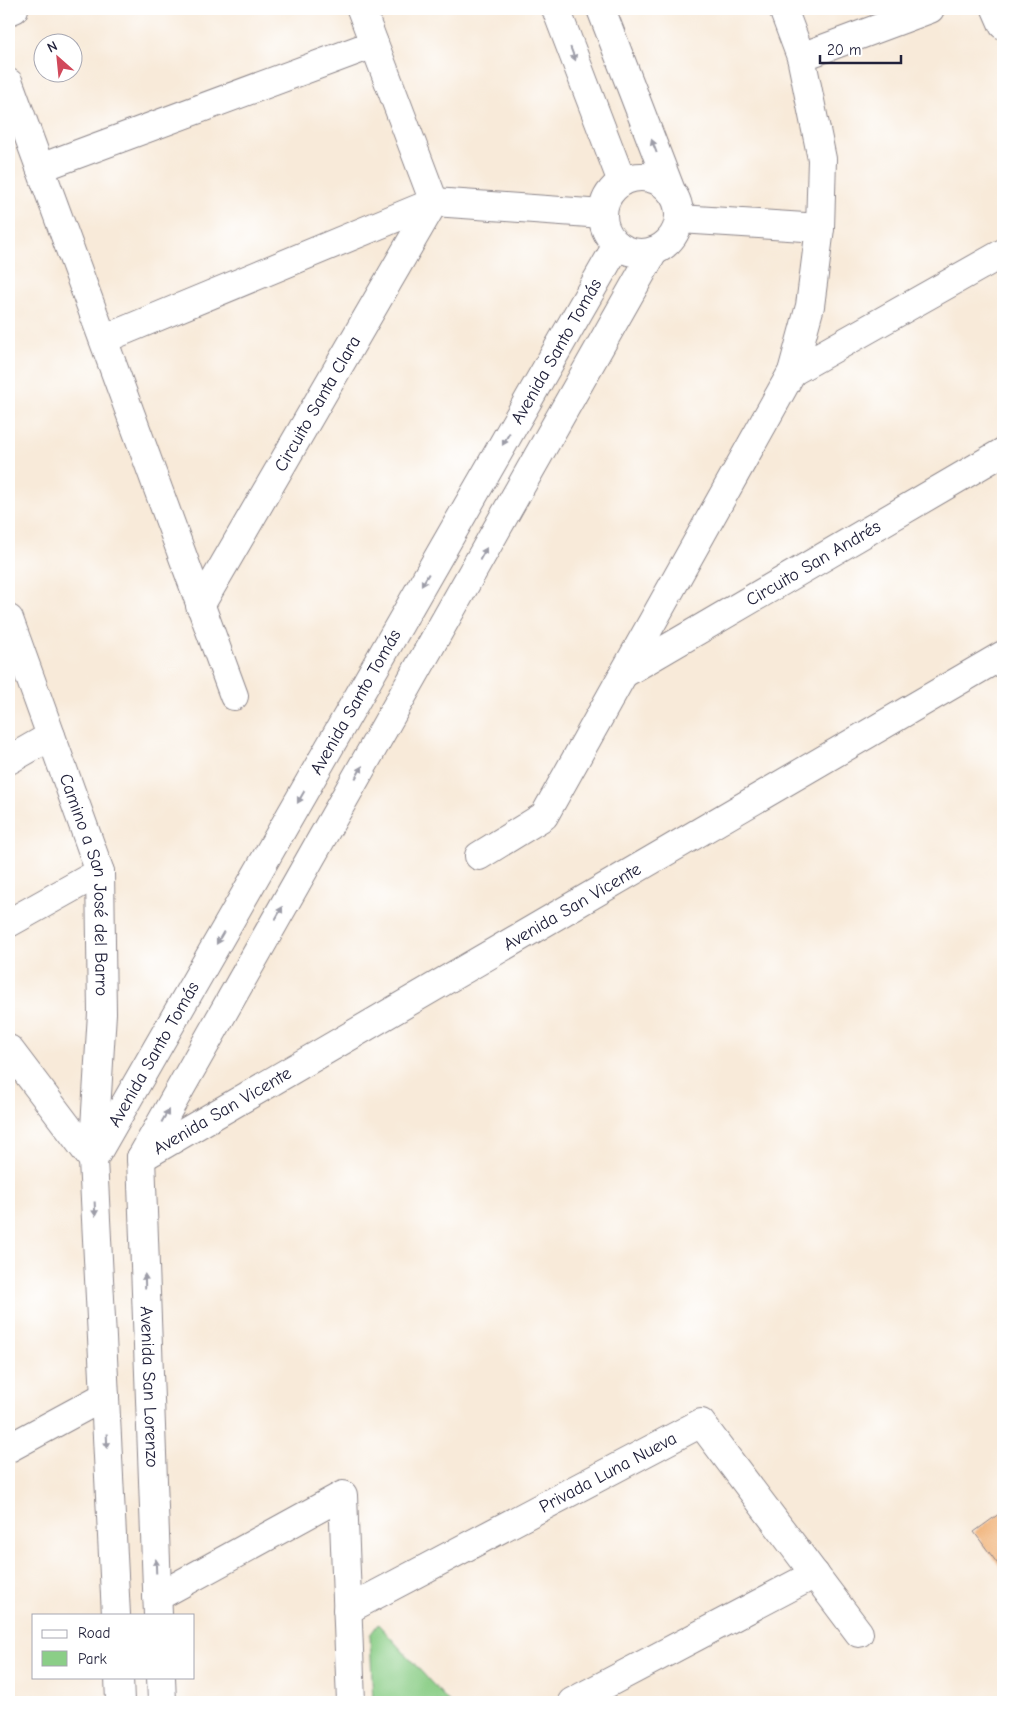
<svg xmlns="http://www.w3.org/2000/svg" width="1012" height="1711" font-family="'Comic Neue',sans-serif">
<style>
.green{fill:#8bce87;stroke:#567861}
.building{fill:#f0b278}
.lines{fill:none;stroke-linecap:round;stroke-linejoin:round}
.street-casing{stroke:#8d868a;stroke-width:30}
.secondary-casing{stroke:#8d868a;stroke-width:30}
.street{stroke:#fff;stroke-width:28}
.secondary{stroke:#fff;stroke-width:28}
.oneway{fill:#9c9ca7}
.labels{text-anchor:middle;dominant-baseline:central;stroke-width:4;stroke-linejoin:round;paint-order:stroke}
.street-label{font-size:18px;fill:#22223b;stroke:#fff}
</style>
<rect width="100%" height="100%" fill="#fff"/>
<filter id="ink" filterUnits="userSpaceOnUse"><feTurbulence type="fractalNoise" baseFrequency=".02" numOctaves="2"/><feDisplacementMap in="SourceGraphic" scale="10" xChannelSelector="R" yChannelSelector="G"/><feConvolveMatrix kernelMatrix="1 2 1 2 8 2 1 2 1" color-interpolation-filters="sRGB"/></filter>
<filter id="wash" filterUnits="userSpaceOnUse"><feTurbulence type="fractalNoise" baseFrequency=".0096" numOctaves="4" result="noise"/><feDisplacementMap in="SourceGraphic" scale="20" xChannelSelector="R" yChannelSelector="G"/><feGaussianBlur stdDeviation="1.12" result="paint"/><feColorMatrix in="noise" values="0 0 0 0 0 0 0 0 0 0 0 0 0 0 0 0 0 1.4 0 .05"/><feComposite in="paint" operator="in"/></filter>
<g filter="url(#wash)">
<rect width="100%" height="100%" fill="#f8ead9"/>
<path class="green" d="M378 1624 449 1702H373L370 1635Z"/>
<g id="blocks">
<path class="building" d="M1003 1511V1571L974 1532Z"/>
</g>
</g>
<g filter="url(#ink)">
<use href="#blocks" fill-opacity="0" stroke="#8d868a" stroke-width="1"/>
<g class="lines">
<g class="street-casing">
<g id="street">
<path d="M996 9 1003 25"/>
<path d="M9 11 14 9"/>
<path d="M801 57 930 9"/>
<path d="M9 83 234 696"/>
<path d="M40 168 374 44"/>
<path d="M680 219 820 228"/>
<path d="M104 339 434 202 603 214"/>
<path d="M792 372 1003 253"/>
<path id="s1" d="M200 606 434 202 361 9"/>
<path id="s2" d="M9 619 100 872 102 1013 93 1160"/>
<path id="s3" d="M625 673 1003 452"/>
<path d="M9 760 51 736"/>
<path d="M479 856 544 816 792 372 810 306 820 228 822 159 801 57 783 9"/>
<path d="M9 923 100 872"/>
<path d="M9 1049 93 1160"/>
<path id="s4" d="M141 1158 1003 655"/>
<path d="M9 1448 105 1396"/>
<path d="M157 1597 343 1495 351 1702"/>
<path id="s5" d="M347 1610 701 1423 859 1633"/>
<path d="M572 1702 815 1574"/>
</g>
</g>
<g class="secondary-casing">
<g id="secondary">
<path d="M556 9 622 182"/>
<path d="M601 9 671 191"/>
<circle cx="641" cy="215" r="38"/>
<path d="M141 1158 654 251"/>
<path id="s6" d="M141 1158 158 1615"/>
<path id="s7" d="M93 1160 617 245"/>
<path d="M93 1160 116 1615"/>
<path d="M119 1677 120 1702"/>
<path d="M161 1677 162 1702"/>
</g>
</g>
<use href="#street" class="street"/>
<use href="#secondary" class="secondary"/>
</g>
<defs><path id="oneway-solid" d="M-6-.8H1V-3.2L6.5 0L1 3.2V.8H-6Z" transform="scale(1.25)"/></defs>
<g class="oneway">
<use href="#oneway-solid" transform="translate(573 54) rotate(69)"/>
<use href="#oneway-solid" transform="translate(654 146) rotate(-111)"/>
<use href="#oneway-solid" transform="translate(506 439) rotate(120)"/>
<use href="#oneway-solid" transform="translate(483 554) rotate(-61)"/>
<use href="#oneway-solid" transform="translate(425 580) rotate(120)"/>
<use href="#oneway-solid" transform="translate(359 772) rotate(-61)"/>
<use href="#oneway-solid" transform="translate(301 797) rotate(120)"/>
<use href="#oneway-solid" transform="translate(279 913) rotate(-61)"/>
<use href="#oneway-solid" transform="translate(220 938) rotate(120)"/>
<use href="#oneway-solid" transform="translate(165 1116) rotate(-61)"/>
<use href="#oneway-solid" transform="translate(95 1209) rotate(87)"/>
<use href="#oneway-solid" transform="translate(145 1281) rotate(-92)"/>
<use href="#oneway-solid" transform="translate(107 1441) rotate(87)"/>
<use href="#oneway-solid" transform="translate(156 1566) rotate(-92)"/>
</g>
</g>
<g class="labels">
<g class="street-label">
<text stroke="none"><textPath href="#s7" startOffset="932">Avenida Santo Tomás</textPath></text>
<text stroke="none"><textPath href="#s1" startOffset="234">Circuito Santa Clara</textPath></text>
<text stroke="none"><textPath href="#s3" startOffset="218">Circuito San Andrés</textPath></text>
<text stroke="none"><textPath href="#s7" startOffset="528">Avenida Santo Tomás</textPath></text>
<text stroke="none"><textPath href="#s2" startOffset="279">Camino a San José del Barro</textPath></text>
<text stroke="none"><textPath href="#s4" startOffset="499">Avenida San Vicente</textPath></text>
<text stroke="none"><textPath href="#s7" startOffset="122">Avenida Santo Tomás</textPath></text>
<text stroke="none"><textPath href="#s4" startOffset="94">Avenida San Vicente</textPath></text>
<text stroke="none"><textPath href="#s6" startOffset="229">Avenida San Lorenzo</textPath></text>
<text stroke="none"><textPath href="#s5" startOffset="295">Privada Luna Nueva</textPath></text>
</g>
</g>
<rect width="1012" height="1711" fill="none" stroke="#fff" stroke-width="30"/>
<rect x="32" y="1614" width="162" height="65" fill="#ffffff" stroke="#a7a7b1"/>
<rect x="42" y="1630" width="25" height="8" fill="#ffffff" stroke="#a7a7b1"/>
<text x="78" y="1638" font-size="15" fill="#22223b">Road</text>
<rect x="42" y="1651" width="25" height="15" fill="#8bce87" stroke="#a7a7b1"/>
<text x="78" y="1664" font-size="15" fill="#22223b">Park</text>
<g transform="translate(58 58) rotate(333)"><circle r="24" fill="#ffffff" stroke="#a7a7b1"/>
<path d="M0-4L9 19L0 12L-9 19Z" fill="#d1495b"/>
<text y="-8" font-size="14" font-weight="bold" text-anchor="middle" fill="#22223b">N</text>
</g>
<path d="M820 55v8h81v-8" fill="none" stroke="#22223b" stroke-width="2.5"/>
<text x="827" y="55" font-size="15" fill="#22223b" stroke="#ffffff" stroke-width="4" paint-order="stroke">20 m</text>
</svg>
